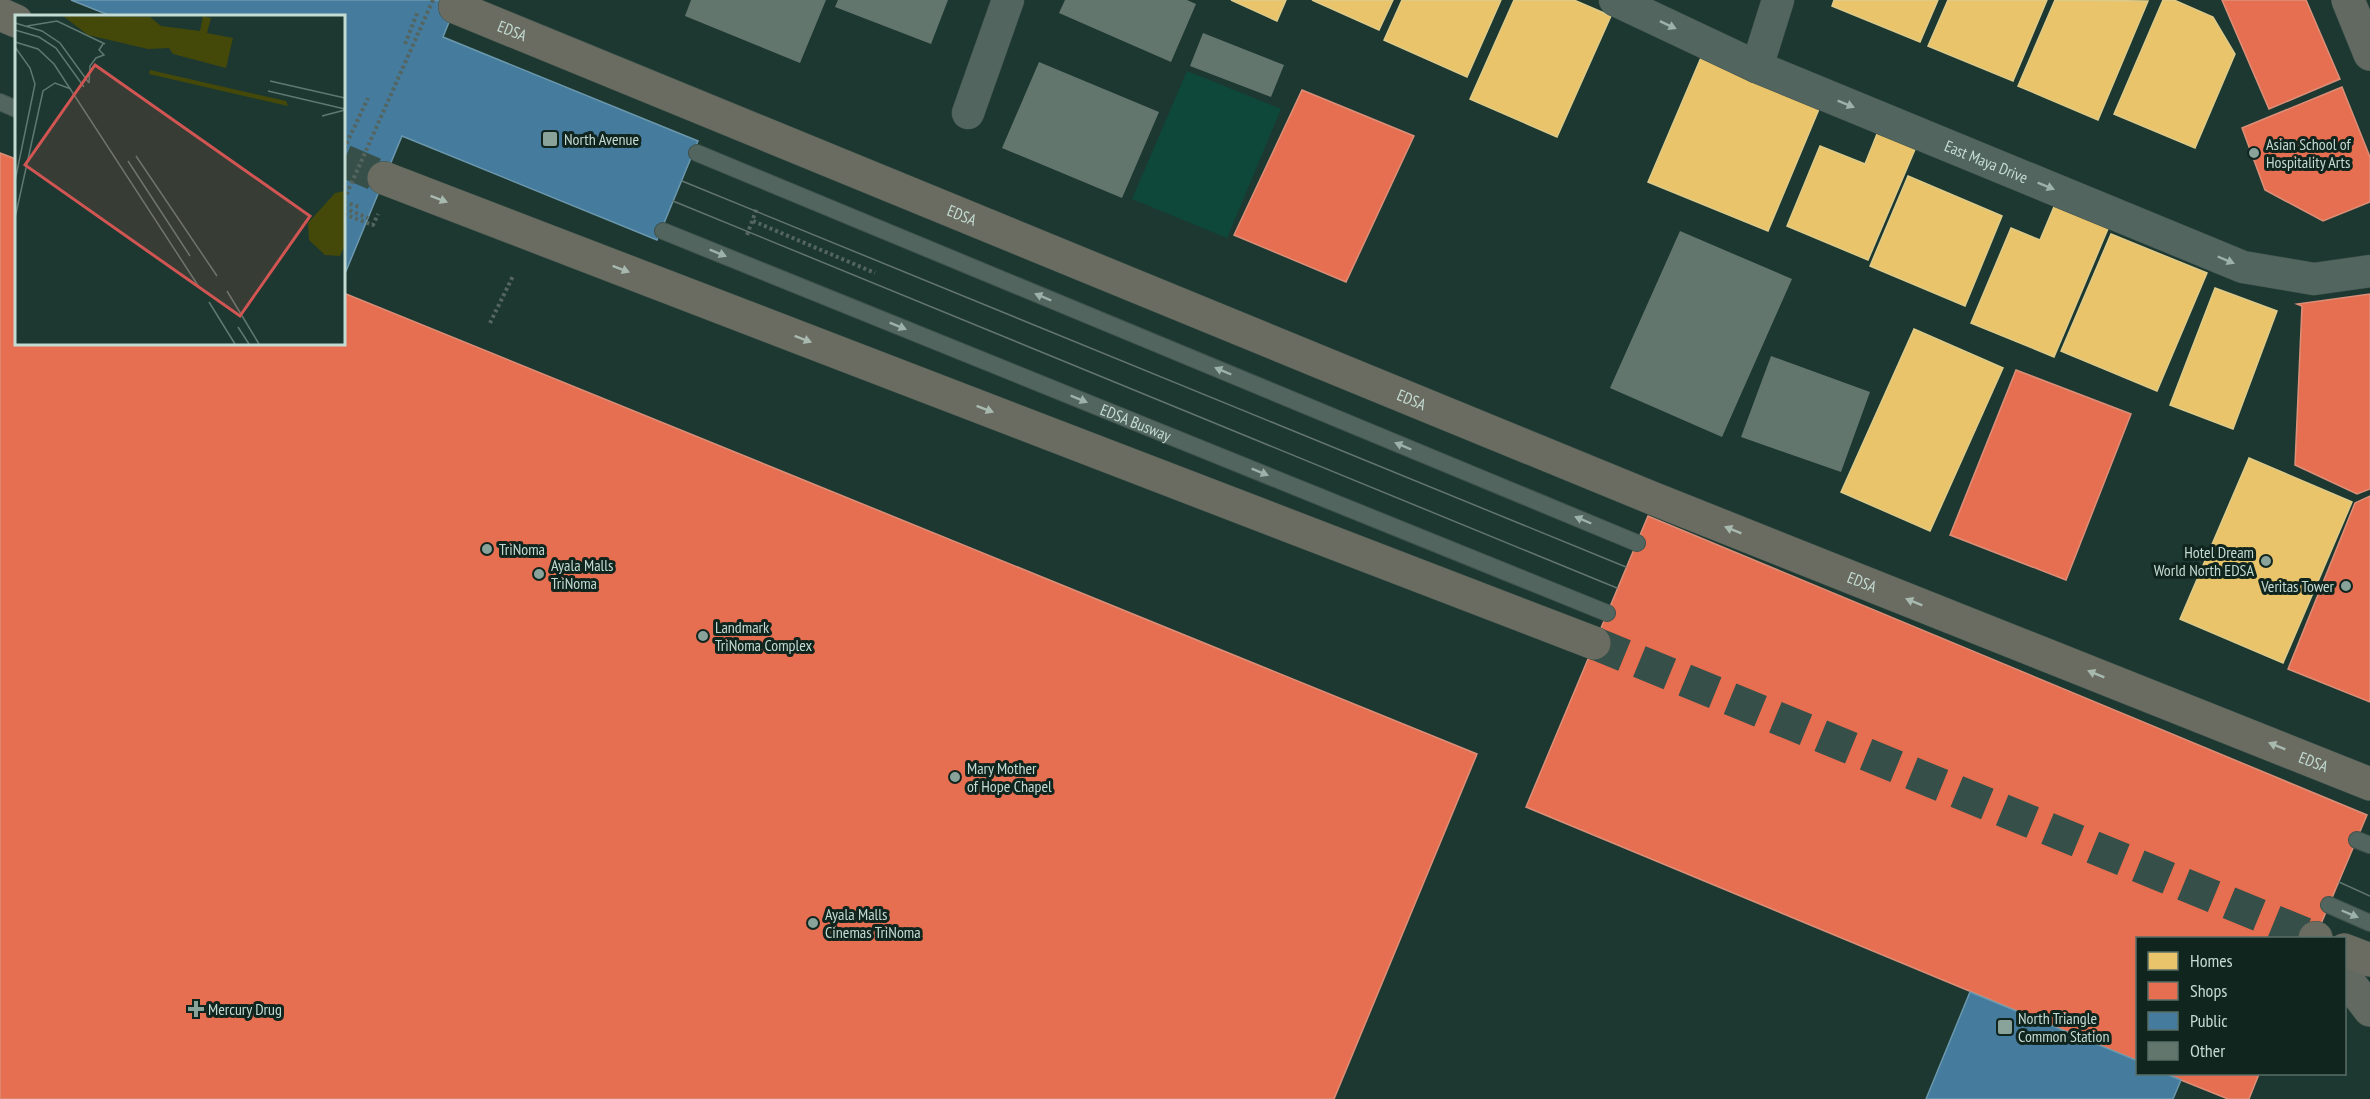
<svg xmlns="http://www.w3.org/2000/svg" width="2370" height="1099" font-family="'PT Sans Narrow',sans-serif">
<style>
.built{fill:#0d483a}
.homes{fill:#e9c46a;stroke:#decb89;stroke-width:1.5}
.shops{fill:#e76f51;stroke:#dc8f78;stroke-width:1.5}
.public{fill:#457b9d;stroke:#6b98ad;stroke-width:1.5}
.building{fill:#63766e}
.lines{fill:none;stroke-linecap:round;stroke-linejoin:round}
.highway-tunnel{stroke:#365049;stroke-width:33;stroke-dasharray:33 16;stroke-linecap:butt}
.lane-casing{stroke:#3f534d;stroke-width:18}
.street-casing{stroke:#3f534d;stroke-width:33}
.primary-casing{stroke:#3f534d;stroke-width:34}
.highway-casing{stroke:#3f534d;stroke-width:34}
.path{stroke:#546560;stroke-width:4;stroke-dasharray:3 3;stroke-linecap:butt}
.lane{stroke:#53655f;stroke-width:16}
.street{stroke:#53655f;stroke-width:32}
.primary{stroke:#616961;stroke-width:33}
.highway{stroke:#6a6c61;stroke-width:33}
.tram{stroke:#63746f;stroke-width:1.5}
.path-bridge{stroke:#546560;stroke-width:4;stroke-dasharray:3 3;stroke-linecap:butt}
.oneway{fill:#9cb2aa}
.oneway2{fill:#a8bab0}
.poi-dot{fill:#89a29a;stroke:#11251f;stroke-width:2}
.labels{text-anchor:middle;dominant-baseline:central;stroke-width:6;stroke-linejoin:round;paint-order:stroke}
.street-label{font-size:16px;fill:#c3dbd2;stroke:#11251f}
.poi-label{font-size:16px;fill:#c3dbd2;stroke:#11251f;text-anchor:start}
.inset-road{fill:none;stroke:#5f7971;stroke-width:1.5}
.view{fill:#d15552;fill-opacity:0.15;stroke:#d15552;stroke-width:3}
.inset-edge{fill:none;stroke:#c3dbd2;stroke-width:3}
</style>
<rect width="100%" height="100%" fill="#1d3831"/>
<path class="built" d="M1187 71 1281 109 1227 238 1132 199Z"/>
<path class="homes" d="M1231 0H1286L1277 21Z
M1312 0H1393L1379 30Z
M1402 0H1501L1467 77 1384 40Z
M1514 0H1574L1611 16 1557 137 1470 99Z
M1834 0H1938L1920 42 1832 6Z
M1948 0H2047L2013 81 1928 46Z
M2055 0 2148 1 2098 120 2018 86Z
M2163 0H2174L2213 17 2235 54 2195 148 2114 114Z
M1703 53 1822 102 1768 231 1648 182Z
M1881 124 1919 140 1868 260 1787 226 1820 146 1865 164Z
M1908 176 2002 216 1965 306 1870 266Z
M2056 202 2110 224 2054 357 1971 323 2011 228 2040 240Z
M2111 234 2207 273 2157 391 2061 351Z
M2215 288 2277 311 2233 429 2170 405Z
M1914 329 2003 368 1930 531 1841 492Z
M2249 458 2352 502 2283 663 2180 619Z"/>
<path class="shops" d="M2222 0H2306L2340 79 2269 109Z
M2342 87 2370 157V202L2323 221 2265 190 2242 128Z
M1302 90 1414 136 1346 282 1234 235Z
M0 153 16 159V344H344V293L1477 754 1334 1099H0Z
M2370 294V489L2357 494 2295 465 2302 306 2297 304Z
M2016 370 2131 414 2066 580 1950 535Z
M2370 496V702L2288 669 2355 503Z
M1648 516 2367 815 2315 938H2138V1061L1526 807Z
M2166 1074H2259L2249 1099H2228Z"/>
<path class="public" d="M71 0H458L443 37 698 141 657 240 402 136 344 276V16H111Z
M1970 992 2138 1061V1074H2166L2181 1080 2173 1099H1926Z"/>
<path class="building" d="M691 0H826L800 63 685 16Z
M838 0H948L931 44 835 7Z
M1065 0H1187L1196 4 1171 62 1059 13Z
M1203 33 1284 65 1271 97 1190 66Z
M1039 62 1159 112 1122 198 1002 148Z
M1680 231 1792 279 1722 437 1610 388Z
M1771 356 1870 392 1841 472 1741 437Z"/>
<g class="lines">
<path class="highway-tunnel" d="M344 161 384 178
M1594 643 2315 938"/>
<g class="lane-casing">
<g id="lane">
<path d="M0 102 16 109"/>
<path d="M697 153 1637 543"/>
<path id="s1" d="M663 231 1607 613"/>
<path d="M2357 840 2370 845"/>
<path d="M2329 905 2370 923"/>
</g>
</g>
<g class="street-casing">
<g id="street">
<path id="s2" d="M1615 0 1757 67 2243 267 2314 279 2370 271"/>
<path d="M1757 67 1778 0"/>
<path d="M968 113 1008 0"/>
</g>
</g>
<g class="primary-casing">
<path id="primary" d="M2348 0 2370 54
M2344 976 2370 1010"/>
</g>
<g class="highway-casing">
<g id="highway">
<path id="s3" d="M455 7 1652 498 2370 784"/>
<path d="M0 14 16 21"/>
<path d="M384 178 1594 643"/>
<path d="M2315 938H2316"/>
<path d="M2344 950 2370 960"/>
</g>
</g>
<path class="path" d="M405 44 418 11
M344 149 368 98
M344 202 360 207
M344 208 368 218
M344 214 373 225 378 214
M753 221 875 273
M747 235 757 208
M490 323 513 276"/>
<use href="#lane" class="lane"/>
<use href="#street" class="street"/>
<use href="#primary" class="primary"/>
<use href="#highway" class="highway"/>
<path class="tram" d="M682 181 1626 567
M673 201 1617 588
M2339 882 2370 896"/>
<path class="path-bridge" d="M344 200 433 0"/>
</g>
<defs><path id="oneway-solid" d="M-6-.8H1V-3.2L6.5 0L1 3.2V.8H-6Z" transform="scale(1.5)"/></defs>
<g class="oneway">
<use href="#oneway-solid" transform="translate(1668 25) rotate(25)"/>
<use href="#oneway-solid" transform="translate(1846 104) rotate(22)"/>
<use href="#oneway-solid" transform="translate(2046 186) rotate(22)"/>
<use href="#oneway-solid" transform="translate(718 253) rotate(22)"/>
<use href="#oneway-solid" transform="translate(2226 260) rotate(23)"/>
<use href="#oneway-solid" transform="translate(1043 297) rotate(-157)"/>
<use href="#oneway-solid" transform="translate(898 326) rotate(22)"/>
<use href="#oneway-solid" transform="translate(1223 371) rotate(-157)"/>
<use href="#oneway-solid" transform="translate(1079 399) rotate(22)"/>
<use href="#oneway-solid" transform="translate(1403 446) rotate(-157)"/>
<use href="#oneway-solid" transform="translate(1260 472) rotate(22)"/>
<use href="#oneway-solid" transform="translate(1583 520) rotate(-157)"/>
<use href="#oneway-solid" transform="translate(2350 914) rotate(23)"/>
</g>
<g class="oneway2">
<use href="#oneway-solid" transform="translate(439 199) rotate(21)"/>
<use href="#oneway-solid" transform="translate(621 269) rotate(21)"/>
<use href="#oneway-solid" transform="translate(803 339) rotate(21)"/>
<use href="#oneway-solid" transform="translate(985 409) rotate(21)"/>
<use href="#oneway-solid" transform="translate(1733 530) rotate(-158)"/>
<use href="#oneway-solid" transform="translate(1914 602) rotate(-158)"/>
<use href="#oneway-solid" transform="translate(2096 674) rotate(-158)"/>
<use href="#oneway-solid" transform="translate(2277 746) rotate(-158)"/>
</g>
<g class="poi-dot">
<rect x="542" y="131" width="16" height="16" rx="3"/>
<circle cx="2254" cy="153" r="6"/>
<circle cx="487" cy="549" r="6"/>
<circle cx="2266" cy="561" r="6"/>
<circle cx="539" cy="574" r="6"/>
<circle cx="2346" cy="586" r="6"/>
<circle cx="703" cy="636" r="6"/>
<circle cx="955" cy="777" r="6"/>
<circle cx="813" cy="923" r="6"/>
<path d="M193 1000h6v6h6v6h-6v6h-6v-6h-6v-6h6z"/>
<rect x="1997" y="1019" width="16" height="16" rx="3"/>
</g>
<g class="labels">
<g class="street-label">
<text stroke="none"><textPath href="#s3" startOffset="62">EDSA</textPath></text>
<text stroke="none"><textPath href="#s2" startOffset="405">East Maya Drive</textPath></text>
<text stroke="none"><textPath href="#s3" startOffset="548">EDSA</textPath></text>
<text stroke="none"><textPath href="#s3" startOffset="1034">EDSA</textPath></text>
<text stroke="none"><textPath href="#s1" startOffset="510">EDSA Busway</textPath></text>
<text stroke="none"><textPath href="#s3" startOffset="1520">EDSA</textPath></text>
<text stroke="none"><textPath href="#s3" startOffset="2006">EDSA</textPath></text>
</g>
<g class="poi-label">
<text x="564" y="139">North Avenue</text>
<text x="2266" y="144">Asian School of<tspan x="2266" dy="18">Hospitality Arts</tspan></text>
<text x="499" y="549">TriNoma</text>
<text x="2254" y="552" text-anchor="end">Hotel Dream<tspan x="2254" dy="18">World North EDSA</tspan></text>
<text x="551" y="565">Ayala Malls<tspan x="551" dy="18">TriNoma</tspan></text>
<text x="2334" y="586" text-anchor="end">Veritas Tower</text>
<text x="715" y="627">Landmark<tspan x="715" dy="18">TriNoma Complex</tspan></text>
<text x="967" y="768">Mary Mother<tspan x="967" dy="18">of Hope Chapel</tspan></text>
<text x="825" y="914">Ayala Malls<tspan x="825" dy="18">Cinemas TriNoma</tspan></text>
<text x="208" y="1009">Mercury Drug</text>
<text x="2018" y="1018">North Triangle<tspan x="2018" dy="18">Common Station</tspan></text>
</g>
</g>
<g transform="translate(15 15)">
<rect width="330" height="330" fill="#1d3831"/>
<path d="M48 1 135 2 146 11 185 16 188 1 196 3 192 18 218 23 211 53 158 39 154 33 133 34 73 20ZM135 55 271 86 273 91 134 59ZM330 176V230L325 241 310 240 294 225 293 208 320 178Z" fill="#44490a"/>
<path class="inset-road" d="M0 8 27 16 45 28 74 68M12 11 42 6 90 29M0 15 24 22 41 33 69 72M0 27 23 34 39 49 184 272M0 32 15 53 20 69 0 166M255 66 330 83M74 68 75 51 81 43 89 40 84 35 88 29M253 76 330 94M307 101 330 95M121 141 202 261M113 146 175 241M0 203 28 76 40 68 56 74M212 276 244 329M194 287 220 329M223 312 234 329"/>
<path class="view" d="M80 50 295 201 225 301 10 150Z"/>
<rect width="330" height="330" class="inset-edge"/>
</g>
<rect x="2136" y="937" width="210" height="138" fill="#11251f" stroke="#586e67" stroke-width="1.5"/>
<rect x="2148" y="952" width="30" height="18" fill="#e9c46a" stroke="#586e67" stroke-width="1.5"/>
<text x="2190" y="967" font-size="18" fill="#c3dbd2">Homes</text>
<rect x="2148" y="982" width="30" height="18" fill="#e76f51" stroke="#586e67" stroke-width="1.5"/>
<text x="2190" y="997" font-size="18" fill="#c3dbd2">Shops</text>
<rect x="2148" y="1012" width="30" height="18" fill="#457b9d" stroke="#586e67" stroke-width="1.5"/>
<text x="2190" y="1027" font-size="18" fill="#c3dbd2">Public</text>
<rect x="2148" y="1042" width="30" height="18" fill="#63766e" stroke="#586e67" stroke-width="1.5"/>
<text x="2190" y="1057" font-size="18" fill="#c3dbd2">Other</text>
</svg>
